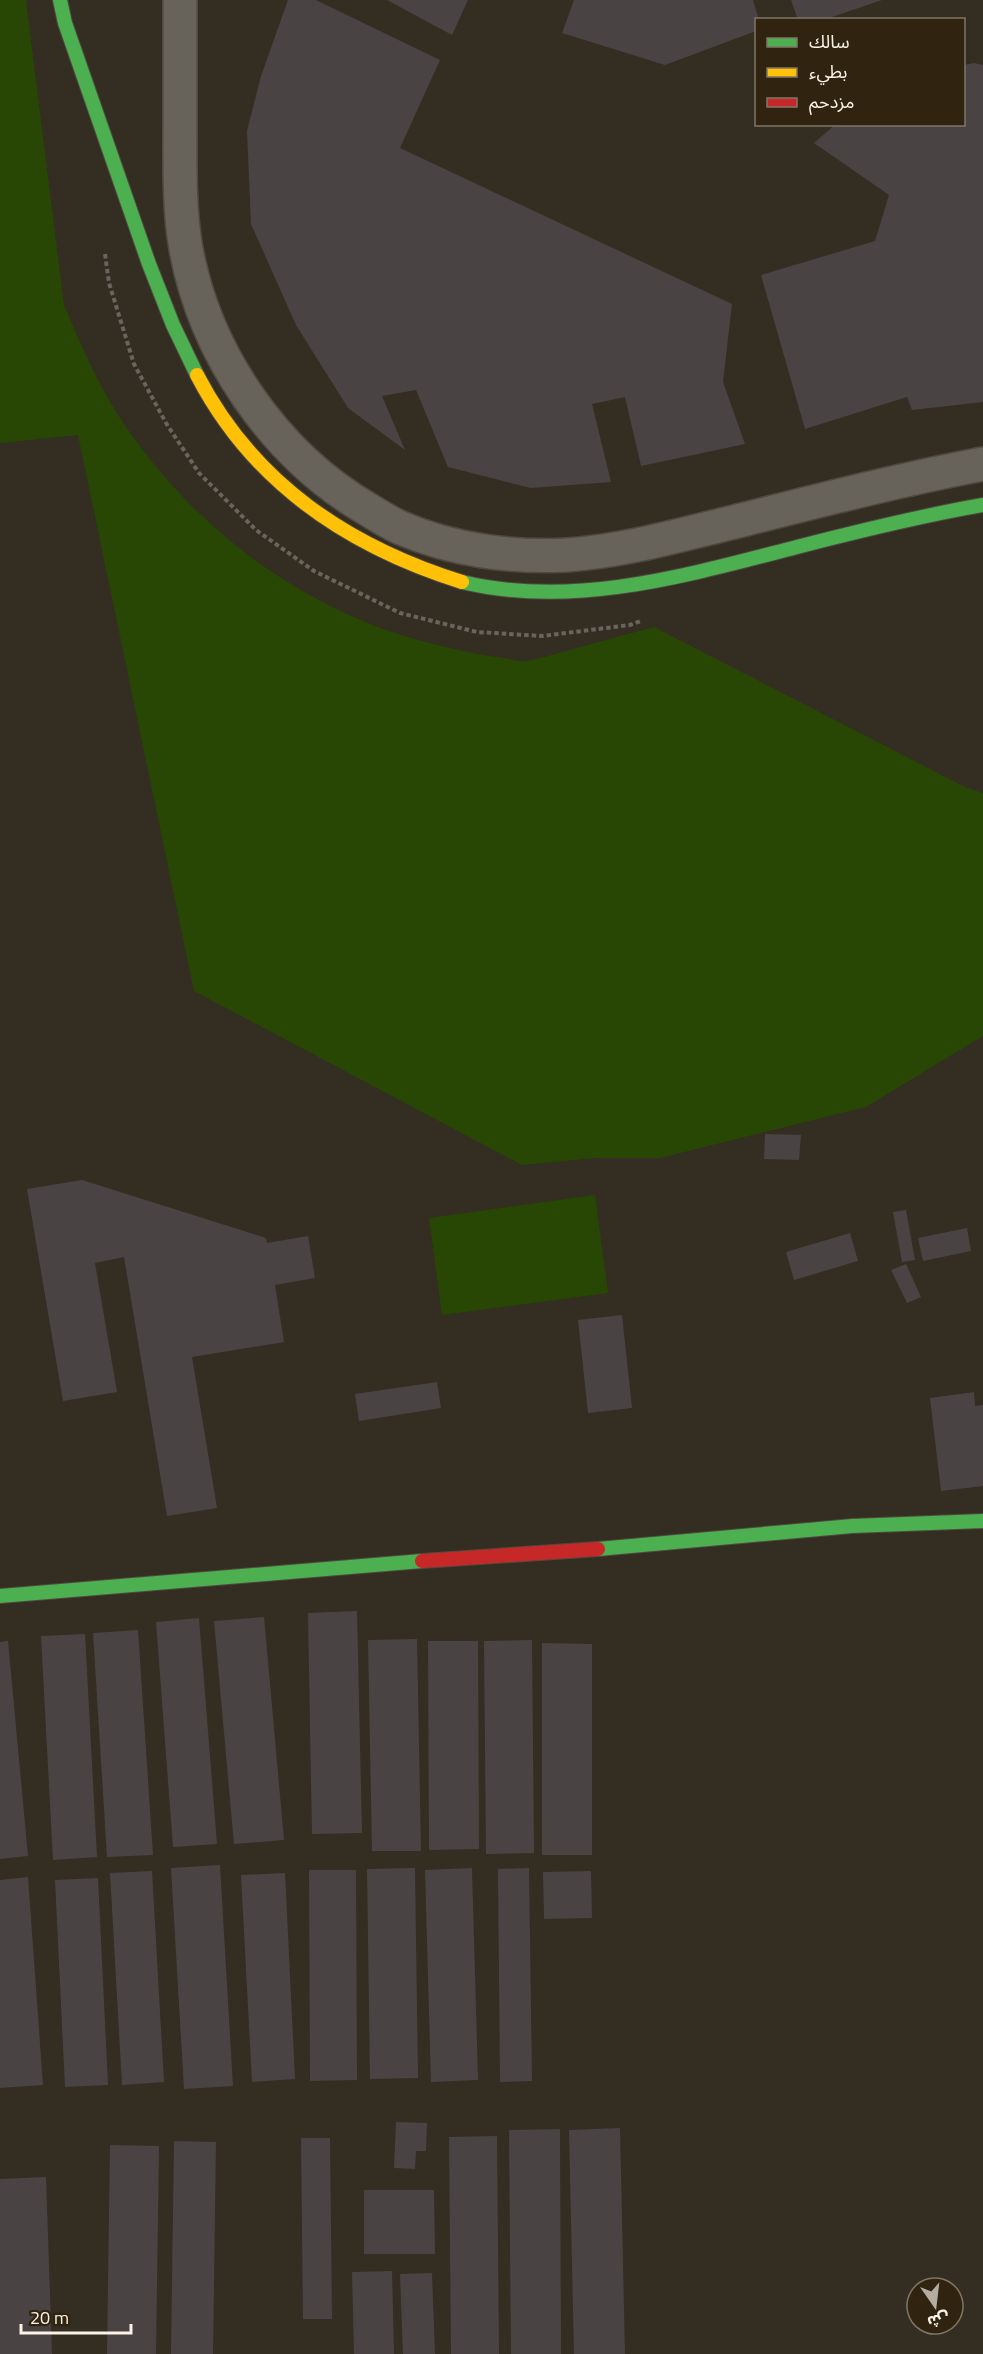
<svg xmlns="http://www.w3.org/2000/svg" width="983" height="2354" font-family="'Titillium Web','Noto Sans Arabic',sans-serif">
<style>
.green{fill:#284705}
.building{fill:#494443}
.lines{fill:none;stroke-linecap:round;stroke-linejoin:round}
.street-casing{stroke:#4f4940;stroke-width:36}
.fast-casing{stroke:#4f4940;stroke-width:16}
.slow-casing{stroke:#4f4940;stroke-width:16}
.jam-casing{stroke:#4f4940;stroke-width:16}
.path{stroke:#69645d;stroke-width:4;stroke-dasharray:4.5 3;stroke-linecap:butt}
.street{stroke:#68635a;stroke-width:33}
.fast{stroke:#4caf50;stroke-width:14}
.slow{stroke:#ffc107;stroke-width:14}
.jam{stroke:#c62828;stroke-width:14}
</style>
<rect width="100%" height="100%" fill="#332d22"/>
<path class="green" d="M0 0H26L64 305C83 350 102 394 131 434 203 536 311 614 433 644 457 650 480 655 504 658 511 659 520 662 526 661 540 659 553 654 566 651 595 643 624 635 654 627L965 787 983 793V1036L866 1107 660 1158H594L522 1165 194 991 78 435 0 443Z
M595 1195 608 1293 442 1315 429 1218Z"/>
<path class="building" d="M288 0H316L440 60 400 148 732 304 723 382 745 444 641 466 625 397 592 404 611 482 531 488 448 467 416 390 382 396 405 450 348 408 296 325 251 224 247 131 261 76Z
M387 0H468L452 35Z
M574 0H753L759 20H756V31L665 65 562 33Z
M791 0H882L823 20H798Z
M974 63 983 65V402L912 410 907 397 805 429 761 275 875 241 889 195 814 143 836 124H964V65Z
M765 1134 801 1135 799 1160 764 1159Z
M82 1180 266 1238 267 1243 308 1236 315 1278 275 1285 284 1342 192 1357 217 1508 167 1516 124 1257 95 1263 117 1392 63 1401 27 1189Z
M906 1210 915 1260 902 1262 893 1212Z
M967 1228 971 1251 923 1261 918 1238Z
M850 1233 858 1261 794 1280 786 1252Z
M906 1264 921 1297 907 1303 891 1270Z
M622 1315 632 1408 588 1413 578 1320Z
M437 1382 441 1408 359 1421 355 1394Z
M974 1392 975 1406 983 1405V1486L941 1491 930 1398Z
M357 1611 362 1833 312 1834 308 1613Z
M264 1617 284 1840 234 1844 214 1621Z
M199 1618 217 1844 173 1847 156 1622Z
M138 1630 153 1855 107 1857 93 1633Z
M85 1634 97 1857 53 1860 41 1636Z
M417 1639 421 1851H372L368 1640Z
M532 1640 534 1853 486 1854 484 1641Z
M8 1641 28 1856 0 1859V1642Z
M428 1641H478L479 1849 429 1850Z
M542 1643 592 1644V1855H542Z
M220 1865 233 2086 184 2089 171 1868Z
M415 1868 418 2078 370 2079 367 1869Z
M472 1868 478 2080 431 2082 425 1870Z
M529 1868 532 2081 500 2082 498 1869Z
M309 1870H356L357 2080 310 2081Z
M152 1871 164 2082 122 2085 110 1873Z
M591 1871 592 1918 544 1919 543 1872Z
M285 1873 295 2079 252 2082 241 1875Z
M28 1877 43 2085 0 2088V1880Z
M98 1878 108 2085 65 2087 55 1880Z
M396 2122 427 2123 426 2151H416L415 2169 394 2168Z
M620 2128 625 2354H574L569 2130Z
M560 2129 561 2354H511L509 2130Z
M497 2136 499 2354H451L449 2137Z
M301 2138H330L332 2319H303Z
M174 2141 216 2142 213 2354H171Z
M110 2145 159 2146 156 2354H107Z
M46 2177 52 2354H0V2179Z
M364 2190H434L435 2254H364Z
M392 2271 394 2354H354L352 2272Z
M432 2273 435 2354H403L400 2274Z"/>
<g class="lines">
<g class="street-casing">
<path id="street" d="M180 0C180 43 180 85 180 128 180 166 179 205 185 243 203 352 274 455 369 510 379 516 390 523 401 528 452 550 512 558 567 555 624 551 680 535 734 522 817 501 899 480 983 464"/>
</g>
<g class="fast-casing">
<path id="fast" d="M60 0 65 23 149 264 173 325 197 375
M462 582C574 609 688 575 797 547 859 531 920 516 983 505
M598 1549 852 1526 983 1521
M0 1596 422 1561"/>
</g>
<g class="slow-casing">
<path id="slow" d="M197 375C253 483 347 546 462 582"/>
</g>
<g class="jam-casing">
<path id="jam" d="M422 1561 598 1549"/>
</g>
<path class="path" d="M105 254 109 283 134 364 166 423 199 473 256 530 314 571 400 613 477 632 542 636 630 625 641 621"/>
<use href="#street" class="street"/>
<use href="#fast" class="fast"/>
<use href="#slow" class="slow"/>
<use href="#jam" class="jam"/>
</g>
<rect x="755" y="18" width="210" height="108" fill="#302411" stroke="#817666" stroke-width="1.5"/>
<rect x="767" y="38" width="30" height="9" fill="#4caf50" stroke="#817666" stroke-width="1.5"/>
<text x="809" y="48" font-size="18" fill="#faf2e6">سالك</text>
<rect x="767" y="68" width="30" height="9" fill="#ffc107" stroke="#817666" stroke-width="1.5"/>
<text x="809" y="78" font-size="18" fill="#faf2e6">بطيء</text>
<rect x="767" y="98" width="30" height="9" fill="#c62828" stroke="#817666" stroke-width="1.5"/>
<text x="809" y="108" font-size="18" fill="#faf2e6">مزدحم</text>
<g transform="translate(935 2306) rotate(166)"><circle r="28" fill="#302411" stroke="#817666" stroke-width="1.5"/>
<path d="M0-4.5L10 22L0 15L-10 22Z" fill="#b4ada1"/>
<text y="-9" font-size="16" font-weight="bold" text-anchor="middle" fill="#faf2e6">ش</text>
</g>
<path d="M21 2324v9h110v-9" fill="none" stroke="#faf2e6" stroke-width="3"/>
<text x="30" y="2324" font-size="18" fill="#faf2e6" stroke="#302411" stroke-width="4.5" paint-order="stroke">20 m</text>
</svg>
